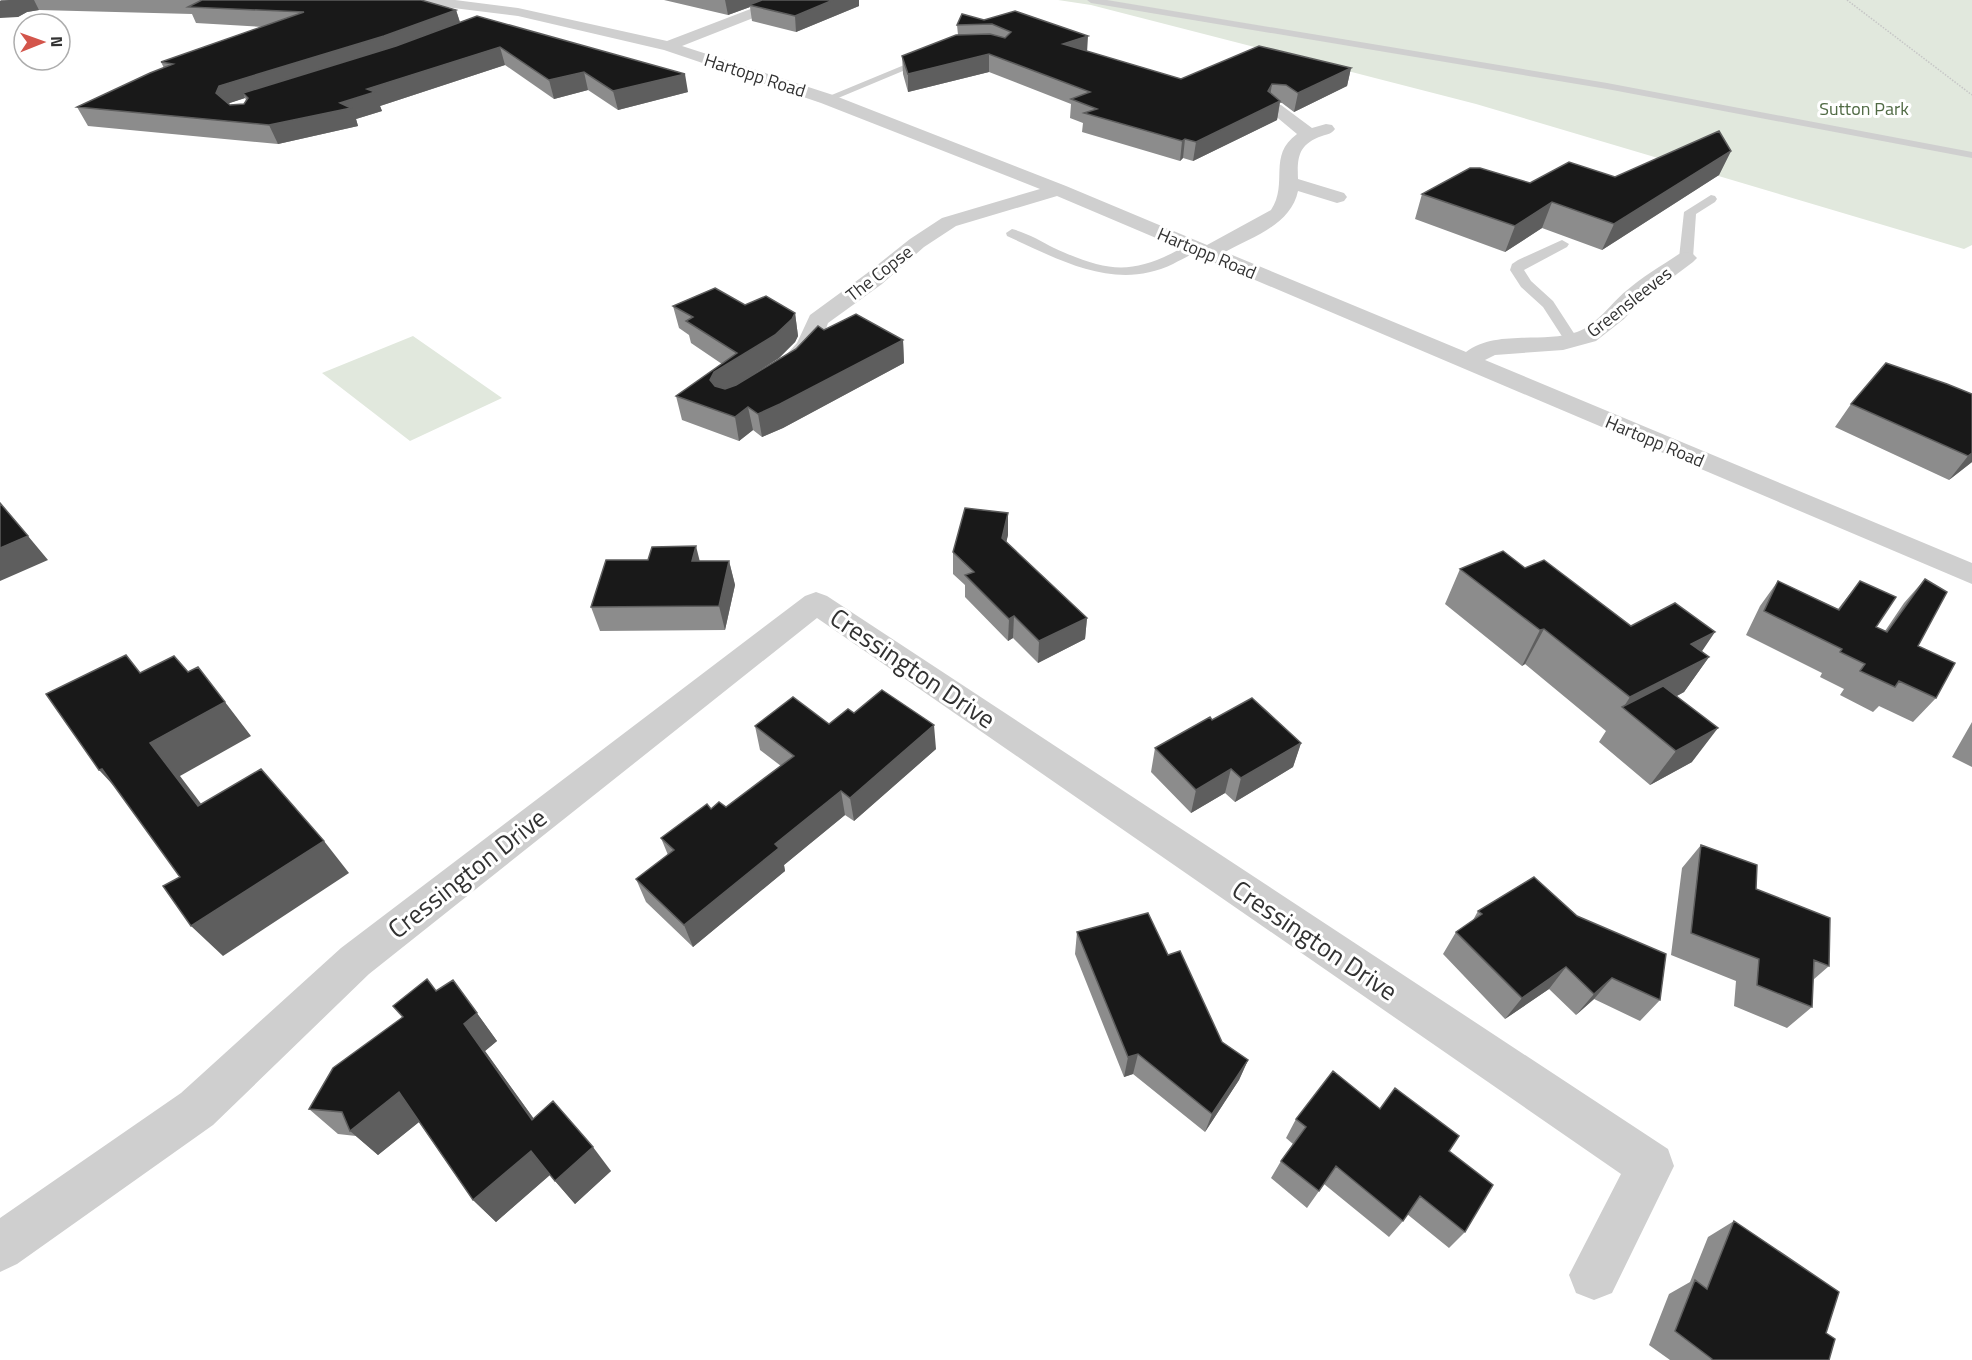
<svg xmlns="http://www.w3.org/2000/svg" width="1972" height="1360" font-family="'Titillium Web',sans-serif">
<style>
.green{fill:#e1e8dd}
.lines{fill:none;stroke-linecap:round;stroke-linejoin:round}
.path{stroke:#c6c6c6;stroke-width:1.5;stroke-dasharray:1.5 1.5;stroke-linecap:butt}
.lane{fill:#cfcfcf;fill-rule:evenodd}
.street{fill:#cfcfcf;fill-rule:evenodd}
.wall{fill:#8c8c8c;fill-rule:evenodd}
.shaded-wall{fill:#5e5e5e}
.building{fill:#191919;stroke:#5e5e5e;stroke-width:1.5}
.labels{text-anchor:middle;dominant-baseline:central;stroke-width:6;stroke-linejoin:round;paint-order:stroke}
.far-street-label{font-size:18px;fill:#323232;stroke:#fff}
.far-park-label{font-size:18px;fill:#506a44;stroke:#fff}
.near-street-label{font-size:26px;fill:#323232;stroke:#fff}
</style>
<rect width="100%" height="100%" fill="#fff"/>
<path class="green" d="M1058 0H1972V245L1964 249 1476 104 1091 5Z
M413 336 502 398 410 441 322 373Z"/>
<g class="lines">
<path class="path" d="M1847 0 1972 95"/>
<path class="lane" d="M1087 0H1107L1607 83 1972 152V158L1607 89 1091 3Z
M926 56 934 58 831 101 822 99Z
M1711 195 1715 196 1717 199 1715 202 1696 214 1693 258 1686 262 1681 261 1679 258 1684 212Z
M1012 229C1027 233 1041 241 1054 248 1111 274 1135 275 1189 244L1194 243 1201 247C1194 254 1182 259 1173 264 1115 292 1060 260 1007 236L1006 233Z
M1562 240 1569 244 1567 247 1524 270 1531 281 1553 301 1579 341 1572 345 1567 344 1543 307 1521 287 1510 270 1512 264 1518 260Z"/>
<path class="street" d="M414 0H455L518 8 667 41 761 5 765 0H779L771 11 682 46 833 95 1066 186 1207 245 1271 210C1289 183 1267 156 1297 134L1267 109 1269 105H1281L1312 128 1326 124 1332 125 1335 129C1331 134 1328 134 1322 136 1299 144 1297 156 1298 179L1344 193 1347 197 1344 201 1337 203 1298 191C1291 225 1252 237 1225 252L1466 352C1496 329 1542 344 1577 332 1597 325 1611 303 1626 291 1642 277 1661 266 1679 254L1686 252 1693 254 1697 258 1693 262 1641 301 1624 319 1596 341 1563 350 1495 355 1485 360 1972 563V584L1057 196 956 226 924 247 882 284 828 323 820 346 798 370 789 372 780 370 777 365 797 343 810 315 866 274 910 239 942 218 1040 189 821 103 664 50 518 16 421 4Z
M816 592 827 596 1668 1149 1674 1166 1612 1293 1594 1300 1576 1293 1569 1275 1621 1174 817 618 369 974 213 1125 17 1264 0 1272V1218L181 1093 341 948 805 596Z"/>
</g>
<path class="wall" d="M0 0H421L456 10 460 22 688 92 618 110 588 90 554 99 505 65 380 106 382 111 356 119 358 126 278 144 88 126 77 107 164 68 161 62 263 27 196 23 192 14 39 10 27 12 18 17ZM245 98 246 100 244 104 230 105 229 103Z
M664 0H859V6L796 32 752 21 750 7 728 15Z
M962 14 1181 79 1351 68 1347 86 1294 112 1282 103H1280L1277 120 1193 161 1183 158 1180 161 1082 132 1083 123 1070 118 1071 104 989 72 908 92 903 74 902 56 958 35 957 25Z
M1731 151 1719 175 1602 250 1542 228 1505 252 1415 219 1422 194 1530 183 1615 177Z
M745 305 795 313 798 336 795 342 779 358 735 386 796 349 824 330 903 340 904 363 783 428 762 437 753 430 739 441 682 420 676 396 722 364 691 343 689 335 679 328 673 306Z
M1972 394V462L1949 480 1835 427 1851 404Z
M1008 535 1006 542 1087 618 1085 639 1038 663 1013 638 1008 641 965 597V585L953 574V552Z
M700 561H729L735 585 725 630 600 631 591 607Z
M1525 568 1631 626 1702 651 1709 657 1684 692 1677 696 1692 762 1650 785 1599 742 1606 731 1525 664 1522 666 1445 604 1460 569Z
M1925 579 1918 646 1936 698 1913 722 1879 706 1873 712 1840 695 1844 689 1820 677 1822 673 1746 635 1760 606 1778 581 1838 609 1860 581 1876 627 1885 631 1904 603Z
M854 713 936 749 854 821 845 815 784 865 785 871 693 947 646 902 636 879 668 855 661 838 711 809 726 807 781 766 760 750 755 726 829 724Z
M1212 720 1301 743 1293 767 1235 802 1225 793 1191 813 1151 772 1155 748Z
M1972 722V767L1952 757Z
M1701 845 1756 889 1829 966 1813 980 1812 1007 1787 1028 1734 1006 1736 981 1671 955 1682 868Z
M1478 911 1660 1000 1640 1021 1594 999 1576 1015 1549 989 1505 1019 1443 954 1456 932 1472 922Z
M1077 932 1168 955 1222 1042 1248 1060 1239 1080 1205 1132 1133 1074 1124 1077 1075 954Z
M453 980 497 1041 485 1051 534 1119 611 1171 575 1204 550 1175 496 1222 473 1200 419 1122 378 1155 356 1136 338 1134 309 1109 402 1017 436 991Z
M1380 1109 1449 1151 1465 1232 1449 1248 1407 1214 1403 1221 1389 1237 1324 1184 1307 1208 1271 1178 1281 1161 1293 1144 1286 1138 1296 1119Z
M1734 1221 1826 1333 1829 1360H1670L1649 1345 1669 1294 1690 1282 1708 1237Z"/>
<path class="shaded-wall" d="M9 0H34L39 10 27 12 18 17 0 18V1Z
M725 0H763L749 5 750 7 728 15Z
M833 0H859V6L796 32 795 16Z
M456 10 461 26 243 93 245 98 227 104 216 93 219 86Z
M1088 36 1087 53 1063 44Z
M500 47 505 65 380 106 382 111 356 119 358 126 278 144 269 125 340 103 367 89Z
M989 54V72L908 92V74Z
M1351 68 1347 86 1294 112 1298 93Z
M584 72 588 90 554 99 549 80Z
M685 74 688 92 618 110 613 91Z
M1272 84 1269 103 1280 101 1277 120 1193 161 1196 142 1268 91Z
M1185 139 1183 158 1180 161 1182 141Z
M1731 151 1719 175 1602 250 1614 224Z
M1552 202 1542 228 1505 252 1515 226Z
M795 313 798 336 795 342 779 358 719 396 710 380 714 372Z
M903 340 904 363 783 428 762 437 758 414Z
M748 407 753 430 739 441 735 417Z
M1972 453V462L1949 480 1968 456Z
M1008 513V535L1002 560V538Z
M28 536 48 560 0 581V548Z
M696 546 702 570 692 561Z
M729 561 735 585 725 630 719 606Z
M1014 616 1013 638 1008 641 1009 619Z
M1087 618 1085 639 1038 663 1039 641Z
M1544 629 1525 664 1522 666 1540 630Z
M1715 632 1692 666 1709 657 1684 692 1635 718 1623 708 1630 697 1691 644Z
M225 702 251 736 180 776 227 838 198 806 150 743Z
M934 725 936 749 854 821 850 798Z
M1718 728 1692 762 1650 785 1676 751Z
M1301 743 1293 767 1235 802 1241 778Z
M102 769 130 803 99 770Z
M1231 769 1225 793 1191 813 1196 790Z
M841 791 845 815 784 865 785 871 693 947 684 925 775 844Z
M324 841 349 873 223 956 191 926Z
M1566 967 1549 989 1505 1019 1522 998Z
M1612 978 1594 999 1576 1015 1594 994Z
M453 980 497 1041 485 1051 552 1144 532 1120 464 1024Z
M1138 1054 1133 1074 1124 1077 1128 1057Z
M1248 1060 1239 1080 1205 1132 1212 1114Z
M399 1092 424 1118 378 1155 350 1131Z
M593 1147 611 1171 575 1204 555 1181Z
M531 1151 551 1174 496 1222 473 1200Z"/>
<path class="building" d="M202 0H421L456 10 384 36 219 86 216 93 230 105 244 104 248 98 243 93 396 46 477 16 685 74 613 91 584 72 549 80 500 47 367 89 375 92 340 103 351 108 269 125 77 107 150 73 173 64 161 62 304 12 188 7Z
M762 0H833L795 16 749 5Z
M1015 11 1088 36 1063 44 1181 79 1259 46 1351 68 1298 93 1286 85 1272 84 1268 91 1280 101 1196 142 1185 139 1182 141 1084 113 1097 109 1071 99 1090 92 989 54 908 74 902 56 956 35 990 34 1005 38 1011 32 992 24 957 25 962 14 984 20Z
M1719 131 1731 151 1614 224 1552 202 1515 226 1422 194 1470 168H1480L1530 183 1569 162 1615 177Z
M715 288 745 305 766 296 795 313 792 319 775 335 714 372 710 380 715 386 725 389 736 385 796 349 818 326 824 330 856 314 903 340 780 404 758 414 748 407 735 417 676 396 737 353 686 321 693 317 673 306Z
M1886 363 1947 384 1972 394V453L1968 456 1851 404Z
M0 503 28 536 0 548Z
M965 508 1008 513 1002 538 1087 618 1039 641 1014 616 1009 619 965 575 974 572 953 552Z
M696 546 692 561H729L719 606 591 607 606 560H648L652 547Z
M1503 551 1525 568 1544 560 1631 626 1675 603 1715 632 1691 644 1709 657 1630 697 1544 629 1540 630 1460 569Z
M1925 579 1947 592 1918 646 1955 663 1936 698 1899 681 1895 687 1860 671 1865 664 1840 652 1842 649 1764 611 1778 581 1839 610 1860 581 1896 597 1876 627 1887 632Z
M126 655 140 673 174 656 188 672 198 667 225 702 150 743 198 806 261 769 324 841 191 926 163 886 180 877 102 769 99 770 46 694Z
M1663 686 1718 728 1676 751 1622 707Z
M882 690 934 725 850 798 841 791 775 844 779 848 684 925 636 879 674 850 661 838 707 804 711 809 719 802 726 807 794 756 755 726 793 697 829 724 848 709 854 713Z
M1252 698 1301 743 1241 778 1231 769 1196 790 1155 748 1210 717 1212 720Z
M1701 845 1757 865 1756 889 1830 918 1829 966 1814 960 1812 1007 1757 985 1759 959 1691 933Z
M1534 877 1577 916 1666 954 1660 1000 1612 978 1594 994 1566 967 1522 998 1456 932 1482 914 1478 911Z
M1148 913 1168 955 1180 951 1222 1042 1248 1060 1212 1114 1138 1054 1128 1057 1077 932Z
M427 979 436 991 453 980 477 1013 464 1024 532 1120 553 1101 593 1147 555 1181 531 1151 473 1200 399 1092 350 1131 342 1112 309 1109 333 1068 403 1017 393 1006Z
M1333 1071 1380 1109 1395 1088 1459 1136 1449 1151 1493 1185 1465 1232 1420 1196 1403 1221 1336 1166 1319 1191 1281 1161 1306 1127 1296 1119Z
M1734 1221 1839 1292 1826 1333 1835 1339 1829 1360H1712V1359L1675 1331 1695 1280 1707 1289Z"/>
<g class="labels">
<g class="far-street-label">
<text transform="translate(755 75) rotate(18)">Hartopp Road</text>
<text transform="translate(1207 253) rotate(23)">Hartopp Road</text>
<text transform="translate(879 273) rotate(-38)">The Copse</text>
<text transform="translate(1629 302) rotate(-38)">Greensleeves</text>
<text transform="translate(1655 441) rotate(23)">Hartopp Road</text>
</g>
<g class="far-park-label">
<text x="1864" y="108">Sutton Park</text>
</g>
<g class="near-street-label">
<text transform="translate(913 668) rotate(34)">Cressington Drive</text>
<text transform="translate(467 873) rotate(-38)">Cressington Drive</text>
<text transform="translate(1315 940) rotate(34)">Cressington Drive</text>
</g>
</g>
<g transform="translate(42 42) rotate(89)"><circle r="28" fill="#ffffff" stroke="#adadad" stroke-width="1.5"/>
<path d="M0-4.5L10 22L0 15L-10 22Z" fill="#d3554b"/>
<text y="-9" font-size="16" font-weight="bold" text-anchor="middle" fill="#323232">N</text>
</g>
</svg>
